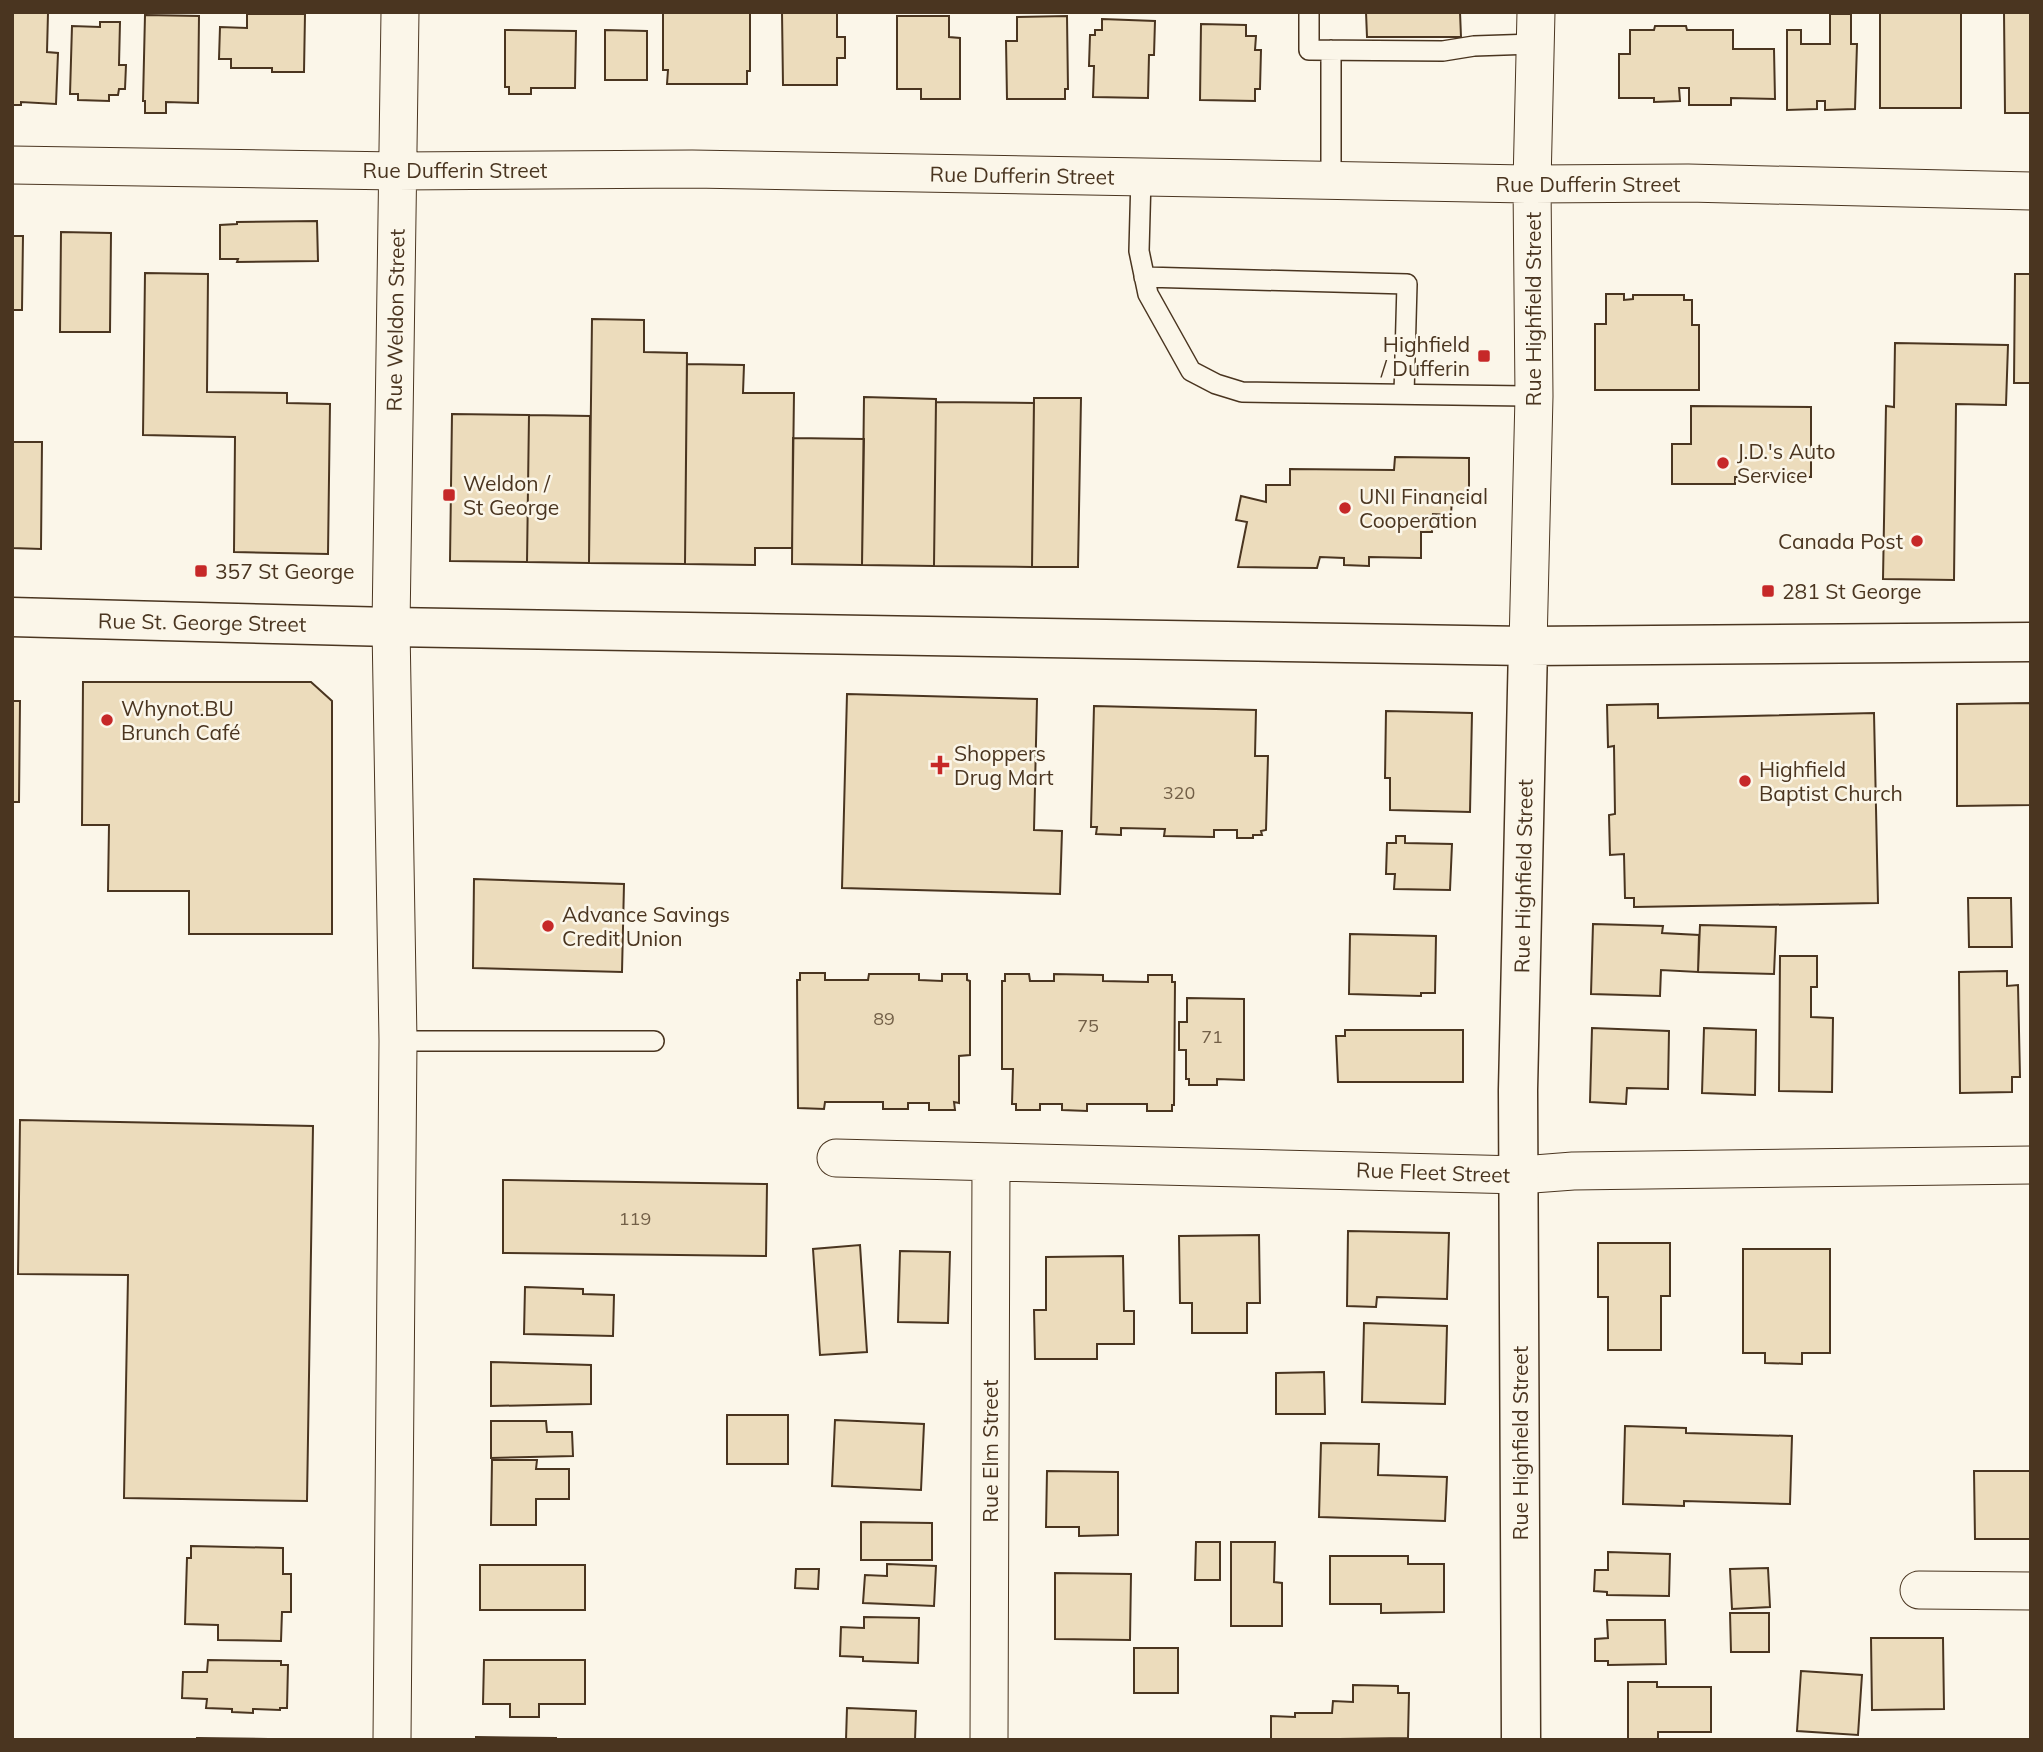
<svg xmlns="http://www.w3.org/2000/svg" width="2043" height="1752" font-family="Mulish,sans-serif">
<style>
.building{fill:#ecdcbc;stroke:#4a3520;stroke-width:2}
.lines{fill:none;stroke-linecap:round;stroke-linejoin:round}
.lane-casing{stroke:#4a3520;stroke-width:22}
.street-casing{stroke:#4a3520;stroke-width:39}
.secondary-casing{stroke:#4a3520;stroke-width:41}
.lane{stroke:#fbf6e9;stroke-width:19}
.street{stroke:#fbf6e9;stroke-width:37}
.secondary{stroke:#fbf6e9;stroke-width:38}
.poi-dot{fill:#c62828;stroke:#fbf6e9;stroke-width:2.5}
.labels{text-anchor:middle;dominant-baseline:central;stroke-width:5;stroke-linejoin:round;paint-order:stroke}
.number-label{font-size:18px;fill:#725f47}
.street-label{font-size:21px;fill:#4a3520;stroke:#fbf6e9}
.poi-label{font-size:21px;fill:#4a3520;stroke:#fbf6e9;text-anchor:start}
</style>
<rect width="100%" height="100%" fill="#fbf6e9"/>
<path class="building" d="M663 12H750V71H747V84H667L668 70H663Z
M782 12H837V37H845V58H837V85H783Z
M1366 12H1460L1461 37H1367Z
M1880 12H1961V108H1880Z
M2004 12H2031V113H2005Z
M12 13H48L47 52 58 53 56 104 21 102V105H12Z
M247 14H305L304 72H272V68H231V59H219L220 27 247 28Z
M1830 14H1851V44H1857L1855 109 1825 110V101H1817V109L1787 110V30H1801V44H1830Z
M145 15 199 16 198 103 166 102V113H145V101H143Z
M897 16H949V37L960 38V99H921V89H897Z
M1067 16 1068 89H1065V99H1007L1006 41H1017V17Z
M1102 19 1155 21 1154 55H1149L1148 98 1093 97 1094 66H1089L1090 35H1095V30H1102Z
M100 22H120L119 65H126L125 89H119L118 95H109V101L78 100V94H70L72 26 100 27Z
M1201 24 1246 25V36H1256L1255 50H1261L1260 89H1255V101L1200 100Z
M1655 26H1686L1687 30H1733V49H1774L1775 99 1731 98V105H1689V88H1679L1680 101 1654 102V98H1619V54H1630V30H1654Z
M505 30 576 31 575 88H531V94H509V87H505Z
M605 30 647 31V80H605Z
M317 221 318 261 237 262 238 259H220V225L237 224V222Z
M61 232 111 233 110 332H60Z
M12 236H23L22 310H12Z
M145 273 208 274 207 392 287 393V403L330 404 328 554 234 552 235 437 143 435Z
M2015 274H2031V383H2014Z
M1606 294H1624V300L1633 299V295H1684V300H1692V325H1699V390H1595V324H1606Z
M592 319 644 320V352L687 353 685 564 589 563Z
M1895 343 2008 345 2006 405 1956 404 1954 580 1883 579 1886 406 1894 407Z
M687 364 744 365 743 393H794L792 548H755V565L685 564Z
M864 397 936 399 934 566 862 565Z
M1034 398H1081L1078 567H1032Z
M936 402 1034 403 1032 567 934 566Z
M1691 406 1811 407V477H1735V484H1672V444H1691Z
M452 414 529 415 527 562 450 561Z
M529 415 590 416 589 563 527 562Z
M793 438 864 439 862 565 792 564Z
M12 442H42L41 549 12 548Z
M1395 457 1469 458V499L1452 498 1451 515 1433 514 1432 532H1421V558L1369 557V566L1344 565V558L1320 557 1317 568 1238 567 1247 522 1236 520 1241 496 1266 502V485H1290V469L1394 470Z
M83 682H311L332 701V934H189V891H108L109 825H82Z
M847 694 1037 699 1034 830 1062 831 1060 894 842 888Z
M12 701H20L19 802H12Z
M2031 703V805L1957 806V704Z
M1658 704V718L1874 713 1878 903 1634 907V898H1625L1624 854 1610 855 1609 815 1615 814 1614 746 1608 747 1607 705Z
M1094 706 1256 710 1255 756H1268L1266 830 1261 831 1262 835H1253V838H1237V830H1214V837L1164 836 1165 829 1121 828V835L1096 834 1097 827H1091Z
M1386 711 1472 713 1470 812 1390 810V778H1385Z
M1396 836H1405V843L1452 844 1450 890 1394 889 1395 874H1386L1387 843H1396Z
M474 879 624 884 622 972 473 968Z
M1968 898H2011L2012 947H1969Z
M1593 924 1663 926 1662 933 1699 935 1698 972 1661 970 1660 996 1591 994Z
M1700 925 1776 927 1774 974 1698 972Z
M1350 934 1436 936 1435 993H1421V996L1349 994Z
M1780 956H1817V987H1811V1017L1833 1018 1832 1092 1779 1091Z
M2007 971V986L2018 985 2020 1077H2012V1092L1960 1093 1959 972Z
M800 973H825V980H868L869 974H919V980L942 981V974H967V980L970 981V1055L959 1056V1103L954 1102 955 1110H929V1103H908V1109H883V1102H825L824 1109 798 1108 797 980H800Z
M1005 974H1029L1030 981H1054V974L1103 975V981L1148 982V975H1172V982H1175L1174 1105H1172V1111H1147V1104H1087V1111L1062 1110V1104H1040V1110H1016V1104H1012L1013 1069H1002V981H1005Z
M1187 998 1244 999V1080L1217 1079V1085H1189V1079H1186V1050H1179V1022H1187Z
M1592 1028 1669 1031 1668 1089 1627 1088 1626 1104 1590 1102Z
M1704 1028 1756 1030 1755 1095 1702 1093Z
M1345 1030H1463V1082H1338L1336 1036H1345Z
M20 1120 313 1126 307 1501 124 1498 128 1275 18 1274Z
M503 1180 767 1184 766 1256 503 1253Z
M1348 1231 1449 1233 1447 1299 1377 1297 1376 1307 1347 1306Z
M1259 1235 1260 1303H1247V1333H1192V1303H1180L1179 1236Z
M1598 1243H1670V1296H1661V1350H1608V1297H1598Z
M860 1245 867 1352 820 1355 813 1249Z
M1743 1249H1830V1353H1802V1364L1765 1363V1353H1743Z
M900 1251 950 1252 948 1323 898 1322Z
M1123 1256 1124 1311H1134V1344H1097V1359H1035L1034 1310H1046V1257Z
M525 1287 583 1289V1294L614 1295 613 1336 524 1334Z
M1364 1323 1447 1326 1445 1404 1362 1402Z
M491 1362 591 1365V1404L491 1406Z
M1324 1372 1325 1414H1276V1373Z
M727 1415H788V1464H727Z
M835 1420 924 1424 921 1490 832 1486Z
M491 1421H546L547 1432H572L573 1456 491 1458Z
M1625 1426 1686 1428V1433L1792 1436 1790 1504 1684 1501V1506L1623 1504Z
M1321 1443 1379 1444 1378 1475 1447 1477 1445 1521 1319 1517Z
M492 1460H537L536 1469H569V1499H536V1525H491Z
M1047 1471 1118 1472V1535L1079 1536V1527H1046Z
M1974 1471H2031V1539H1975Z
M861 1522 932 1523V1560H861Z
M1196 1542H1220V1580H1195Z
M1231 1542H1275L1274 1582 1282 1583V1626H1231Z
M191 1546 283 1548V1574H291V1612H282L281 1641 218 1640V1625L185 1624 187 1558H191Z
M1608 1552 1670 1554 1669 1596 1607 1595V1592L1594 1591 1595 1570H1608Z
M1330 1556H1408V1564H1444V1612L1381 1613V1604H1330Z
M887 1564 936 1566 934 1606 863 1603 865 1575 887 1576Z
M480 1565H585V1610H480Z
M1768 1568 1770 1607 1732 1609 1730 1569Z
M796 1569H819L818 1589 795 1588Z
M1055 1573 1131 1574 1130 1640 1055 1639Z
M1730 1613H1769V1652H1731Z
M864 1617 919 1618 918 1663 863 1661V1657L840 1656 841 1627 864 1628Z
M1607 1620H1665L1666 1664 1608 1665V1661H1595V1639L1608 1638Z
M1871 1638H1943L1944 1709 1872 1710Z
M1134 1648H1178V1693H1134Z
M208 1660 281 1661V1665H288L287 1708H280V1710L253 1709V1713L232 1712V1709L206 1708 207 1699 182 1698 183 1672H207Z
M484 1660H585V1704H539V1717H510V1704H483Z
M1801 1671 1862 1675 1858 1735 1797 1731Z
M1628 1682H1657V1687H1711V1732H1658V1740H1628Z
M1353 1685 1398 1686V1693H1409L1408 1738 1271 1740V1716L1295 1717V1713H1332L1333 1701 1353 1702Z
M847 1708 916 1711 915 1740H846Z
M476 1737 556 1738V1740H476Z
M197 1738 269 1739 197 1740Z"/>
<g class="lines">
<g class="lane-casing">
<path id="lane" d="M1309 12V50L1443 51 1474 46 1535 44
M1141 177 1139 251 1148 294 1191 371 1216 384 1242 392 1534 396
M1331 181V50
M1144 277 1407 284 1404 394
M398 1041H654"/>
</g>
<g class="street-casing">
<path id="street" d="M12 165 397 171 692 169 1532 184 1688 183 2031 191
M1528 646 1534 396 1532 184 1536 12
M836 1158 1520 1175 1573 1171 2031 1165
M1919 1590 2031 1591
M392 1740 398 1041 391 627 400 12
M989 1740 991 1163"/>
</g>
<g class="secondary-casing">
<path id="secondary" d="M12 617 391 627 1528 646 2031 642
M1521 1740 1518 1090 1528 646"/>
</g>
<use href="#lane" class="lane"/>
<use href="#street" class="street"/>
<use href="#secondary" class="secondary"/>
</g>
<g class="poi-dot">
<rect x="1477" y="349" width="14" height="14" rx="3.5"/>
<circle cx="1723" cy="463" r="7"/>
<rect x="442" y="488" width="14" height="14" rx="3.5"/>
<circle cx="1345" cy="508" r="7"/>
<circle cx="1917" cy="541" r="7"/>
<rect x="194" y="564" width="14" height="14" rx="3.5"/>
<rect x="1761" y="584" width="14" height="14" rx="3.5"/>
<circle cx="107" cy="720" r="7"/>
<path d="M936.5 754.5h7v7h7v7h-7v7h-7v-7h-7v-7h7z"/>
<circle cx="1745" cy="781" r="7"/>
<circle cx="548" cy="926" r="7"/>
</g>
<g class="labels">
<g class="number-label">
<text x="1179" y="792">320</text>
<text x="884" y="1018">89</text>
<text x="1088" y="1025">75</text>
<text x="1212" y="1036">71</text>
<text x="635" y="1218">119</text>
</g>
<g class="street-label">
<text x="455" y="170">Rue Dufferin Street</text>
<text transform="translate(1022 175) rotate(1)">Rue Dufferin Street</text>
<text x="1588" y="184">Rue Dufferin Street</text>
<text transform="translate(1533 309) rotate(-90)">Rue Highfield Street</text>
<text transform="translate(395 320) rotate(-89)">Rue Weldon Street</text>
<text transform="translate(202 622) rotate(1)">Rue St. George Street</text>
<text transform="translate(1523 876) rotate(-89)">Rue Highfield Street</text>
<text transform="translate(1433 1172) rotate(2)">Rue Fleet Street</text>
<text transform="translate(1520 1443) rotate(-90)">Rue Highfield Street</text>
<text transform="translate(990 1451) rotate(-90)">Rue Elm Street</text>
</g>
<g class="poi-label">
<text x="1470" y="344" text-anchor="end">Highfield<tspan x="1470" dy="24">/ Dufferin</tspan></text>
<text x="1737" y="451">J.D.'s Auto<tspan x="1737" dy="24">Service</tspan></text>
<text x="463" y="483">Weldon /<tspan x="463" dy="24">St George</tspan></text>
<text x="1359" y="496">UNI Financial<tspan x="1359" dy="24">Cooperation</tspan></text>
<text x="1903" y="541" text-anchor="end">Canada Post</text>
<text x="215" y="571">357 St George</text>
<text x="1782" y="591">281 St George</text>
<text x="121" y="708">Whynot.BU<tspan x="121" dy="24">Brunch Café</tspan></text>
<text x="954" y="753">Shoppers<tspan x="954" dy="24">Drug Mart</tspan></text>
<text x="1759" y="769">Highfield<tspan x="1759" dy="24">Baptist Church</tspan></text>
<text x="562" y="914">Advance Savings<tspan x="562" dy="24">Credit Union</tspan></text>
</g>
</g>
<rect width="2043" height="1752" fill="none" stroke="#4a3520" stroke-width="28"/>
</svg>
